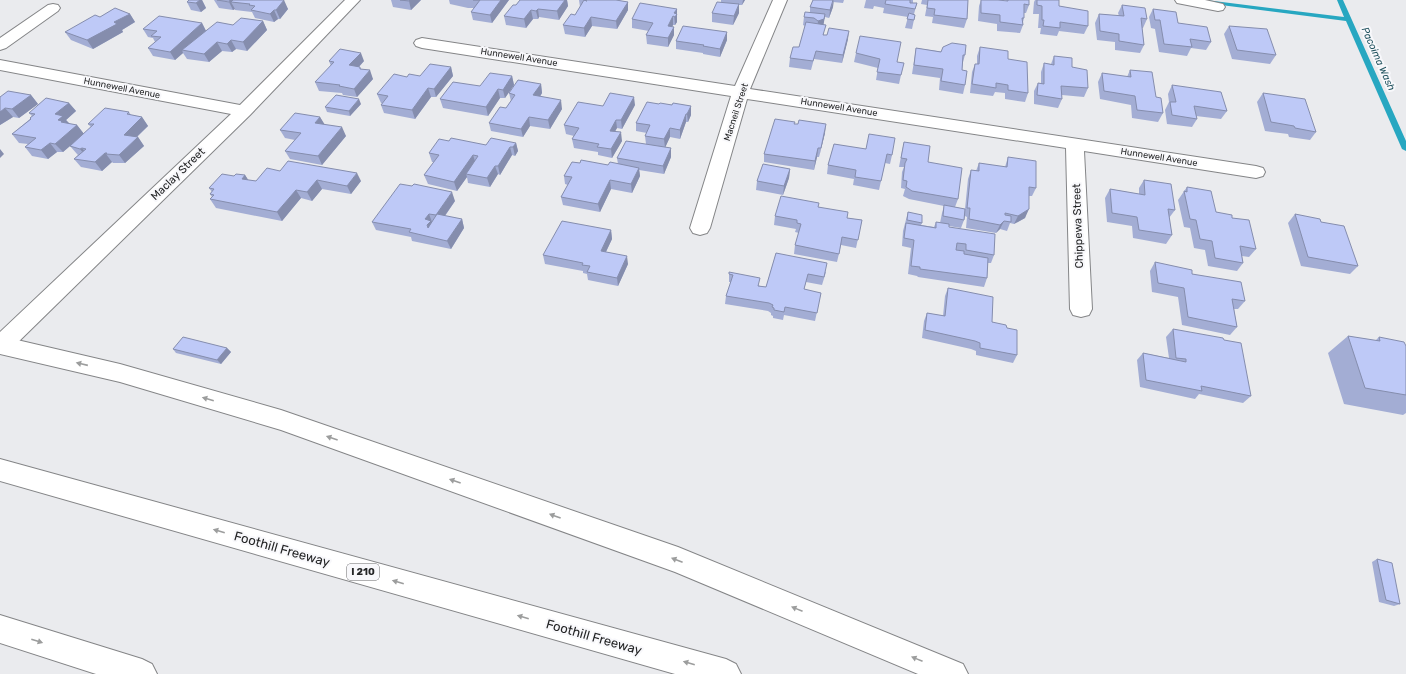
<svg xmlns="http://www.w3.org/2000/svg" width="1406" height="674" font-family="Rubik,sans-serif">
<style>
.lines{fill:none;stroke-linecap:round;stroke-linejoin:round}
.stream{fill:#27a7c1;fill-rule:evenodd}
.minor-casing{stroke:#848587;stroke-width:2}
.highway-casing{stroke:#848587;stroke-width:2}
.minor{fill:#fff;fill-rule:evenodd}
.highway{fill:#fff;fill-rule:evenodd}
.wall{fill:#a3add4}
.shaded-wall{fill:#858dad}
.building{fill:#bec9f7;stroke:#858dad}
.oneway{fill:#9c9d9d}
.labels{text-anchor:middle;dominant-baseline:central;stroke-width:4;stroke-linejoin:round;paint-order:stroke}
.far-street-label{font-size:9px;fill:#242526;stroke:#f8f8fb}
.far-water-label{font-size:10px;font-style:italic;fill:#1f515d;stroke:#f8f8fb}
.shield{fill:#f8f8fb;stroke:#646466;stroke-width:1}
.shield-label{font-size:10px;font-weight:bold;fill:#242526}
.street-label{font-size:11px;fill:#242526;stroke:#f8f8fb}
.near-street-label{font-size:13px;fill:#242526;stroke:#f8f8fb}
</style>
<rect width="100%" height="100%" fill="#eaebee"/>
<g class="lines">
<path class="stream" d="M1206 0 1344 17 1337 0H1343L1406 141V151L1402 149 1346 21 1213 4Z"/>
<g class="minor-casing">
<path id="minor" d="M345 0H360L250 115 9 351 0 354V332L231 114 0 70V60L240 105Z
M773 0H787L750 89 1256 166 1263 168 1265 172 1263 176 1256 178 1084 151 1092 309 1089 315 1081 317 1073 315 1070 309 1066 148 747 99 710 228 707 233 700 235 693 233 690 228 731 96 422 48 416 46 414 43 416 40 422 38 735 86Z
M1175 0H1205L1223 4 1225 7 1223 10 1218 11 1177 3Z
M53 4 58 5 60 8 58 11 6 48 0 50V38L48 5Z"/>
</g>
<g class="highway-casing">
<path id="highway" d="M0 336 120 364 281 410 678 547 963 664 968 674H918L675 572 281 430 120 382 0 354Z
M0 459 726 659 736 664 741 674H675L0 481Z
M0 615 142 659 152 664 157 674H96L0 643Z"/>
</g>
<use href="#minor" class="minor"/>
<use href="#highway" class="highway"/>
</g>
<path class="wall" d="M189 0H202L206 8 201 12 191 10 187 2Z
M214 0H281L288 9 280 19H278L274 22 255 18 252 12 235 10V9L233 10 219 8Z
M391 0H421L411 10 393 7Z
M449 0H509L492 23 473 20 471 12 474 8H468L450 4Z
M520 0H567L568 6 559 20 539 17 538 19H533L526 28 506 25 504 16 516 5Z
M579 0H616L628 2V10L617 29 592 26 585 37 565 34 563 25 575 15 580 7Z
M721 0H745L742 5H739V13L733 25 712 22V13L721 2Z
M813 0H844L843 3 833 2V7L829 18 825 17 823 25 824 35 848 39 842 63 814 59 811 70 789 67 790 58 799 47 805 26 803 25 804 17 810 12V7Z
M866 0H913V3H917L914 14 915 15 912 29 905 28 908 17 883 13 884 8 874 6 873 9 864 8Z
M922 0H968L967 19 964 28 932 23 933 17 925 16 927 5 921 4Z
M981 0H998L1005 1 1006 0H1029V5L1026 13H1024V18L1023 22V25L1020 33 997 31V24L978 21 979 6Z
M1035 0H1059V6L1088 26 1084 34 1059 31 1057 36 1040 34 1041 28H1038L1039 14H1033L1034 2Z
M1122 5 1147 19 1143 28H1142L1144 45 1140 53 1115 50V42L1097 40 1095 23 1099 14 1119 16 1118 13Z
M677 9V22L675 25H673L672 27H674V35L668 47 647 44 646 35 649 31 632 28V19Z
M1153 9 1211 42 1206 50 1191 48 1187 56 1159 52 1155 29 1151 28 1149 17Z
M130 14 135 22 122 30 123 32 93 49 71 40 65 32 100 17Z
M263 21 267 30 247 51 236 49 232 52 222 51 209 62 187 59 183 53 175 60 153 56 148 48 155 42 153 38 148 37 143 29 202 23 206 31 233 25Z
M1229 26 1276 55 1270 64 1232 59 1224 34Z
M727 32V40L720 57 703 54V53L676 49V41Z
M980 47 1008 59 1028 93 1025 102 1005 99V93L995 92 993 96 970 93 972 72 975 64H977V56Z
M916 48 965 55 963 62 962 70 965 85 963 94 939 90 940 78 912 74Z
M856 53 897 62 901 75 899 84 876 80 878 68 854 62Z
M1054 56 1072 67 1088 88 1084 97 1062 95V99L1058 108 1034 104V91L1038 83H1041V72L1044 63 1051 64Z
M329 61H364L359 67 373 79 357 97 343 95 342 93 319 91 315 82 331 66Z
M451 67 453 76 436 97H431L415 119 384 113 381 105 382 103H381L377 94 407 77 420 76Z
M1130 70 1156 97 1163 113 1158 122 1132 118 1131 105 1100 99 1098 82 1102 73 1127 77Z
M512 76 514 85 505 98H500L488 116 443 108 440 99Z
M541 84 542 93 540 97 562 109 550 129 530 126 523 137 491 131 489 123 506 108 511 101 509 93Z
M1172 85 1227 111 1221 119 1196 116 1197 119 1192 127 1167 124 1165 110 1169 102 1168 94Z
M1263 93 1316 132 1310 140 1289 137 1288 134 1265 131 1257 102Z
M31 95 38 104 19 118 13 117 0 125V97Z
M69 103 76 111 66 120 69 124 77 125 84 134 91 127 88 124 129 112 131 115 142 117 148 126 137 137H138L144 146 125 163H113L112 162 102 171 81 167 74 159 78 155 77 154 70 146 63 152H57L48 159 32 156 25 147 28 144 19 143 12 134 30 119V118L32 116 29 113Z
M361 104 350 116 327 112 325 107Z
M659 104 691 106V115L688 122H686L680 139 670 137 665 147 671 157 664 174 639 170 640 176 632 193 611 189 600 212 563 205 561 197 568 185 565 184 564 176 580 163 608 165 618 164 617 158 646 144 645 136 647 133 636 131V123Z
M635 105 622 129 617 128 615 131 622 141 612 158 598 155V152L574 148 572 139 574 136 566 134 564 125Z
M320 117 324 124 346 136 322 165 290 159 285 151 295 140 285 138 280 130Z
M794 124 825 133 819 157H817L814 170 764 162V154Z
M904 142 928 162 958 199 955 207 965 209 968 179 971 170 976 171 979 163 1005 167 1008 157 1036 188 1032 196H1029L1025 218 1014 224 1010 223 1007 231 1000 229 996 233 966 228 967 217 965 216 964 220 961 228 949 226V227L994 255 991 263H988L987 278 984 287 918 277 917 276 908 274 911 248 902 246 903 231 908 212 922 223 921 225 934 227 936 222 940 223 942 213 944 206 909 199 903 196 905 189 901 188 902 172 904 167H899L902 151Z
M516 143 518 151 515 156 512 155 500 175 498 174 490 187 468 183 467 177 457 191 428 184 424 175 434 162H432L429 153 486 145Z
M834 144 892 155 890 164 885 163 879 190 853 185 854 179 827 174 828 165Z
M790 169 789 178 783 195 756 190 757 181Z
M280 171 361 181 351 194 322 189 312 201 301 198 282 221 216 208 210 199 212 197 210 194 212 192 209 188 234 176 245 175 248 180 256 181Z
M1144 180 1175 210 1169 218 1172 235 1166 244 1133 238 1132 226 1107 222 1105 198 1110 189 1139 194V188Z
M1187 187 1216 212 1232 218 1256 249 1249 257 1242 256 1243 263 1237 271 1208 266 1205 250 1194 248 1190 228 1184 227 1178 200Z
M455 201 445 216 462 219 464 228 451 249 412 241 411 237 376 230 372 222Z
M819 207 847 218 862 220 856 248 841 245 837 262 794 254 795 245 799 233 795 232 796 229 774 225 775 216Z
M1295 214 1321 222 1358 266 1350 274 1301 266 1288 223Z
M611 230 612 239 606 252 628 264 618 286 588 280 587 274 583 273V271L545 264 543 255Z
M776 253 826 272 822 285 806 282 804 290 821 293 815 321 784 315 783 320 773 318V316L771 315V313L768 311 725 304 726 296 731 282H729V272L760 286 766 287Z
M1155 262 1192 274 1245 301 1238 309H1234L1237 327 1230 335 1182 325 1178 297 1152 292 1150 271Z
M948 288 992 322 1007 328 1017 355 1013 363 976 355V351L971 349 922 338 924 321 927 313 943 316 945 296Z
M1173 329 1251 396 1243 403 1199 394 1195 399 1140 387 1137 360 1143 353 1169 358 1166 337Z
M1348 336 1375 341 1379 337 1406 346V413L1403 415 1344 404 1328 353Z
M227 348 231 352 221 364 176 353 173 349Z
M1377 559 1400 604 1394 606 1379 602 1372 562Z"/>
<path class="shaded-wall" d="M200 0H202L206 8 201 12 196 3Z
M230 0H244L231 2 235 9 233 10 229 2Z
M284 0 288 9 280 19 276 10Z
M410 0H421L411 10 409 1Z
M501 0H509L492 23 490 15Z
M565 0H567L568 6 559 20 557 11Z
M743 0H745L742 5Z
M834 0 833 7 829 18 830 10Z
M628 2V10L617 29 616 21Z
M739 4V13L733 25 734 16Z
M538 9 539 17 538 19 536 11Z
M677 9V22L675 25 674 13Z
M274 10 278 19 274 22 270 14Z
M531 10 533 19 526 28 524 19Z
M130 14 135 22 122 30 123 32 93 49 87 40 114 22Z
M825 14 824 22 823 27 817 30 818 21Z
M673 16V25L668 35V26Z
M591 17 592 26 585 37 584 28Z
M263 21 267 30 247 51 243 42Z
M202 23 206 31 182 50 183 53 175 60 170 52Z
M674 27V35L668 47V38Z
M849 31 848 39 842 63 843 55Z
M727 32V40L720 57V49Z
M231 40 236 49 232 52 227 44Z
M217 42 222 51 209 62 204 54Z
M361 53 364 61 353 73 349 65Z
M451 67 453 76 436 97 434 89Z
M370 70 373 79 357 97 354 89Z
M512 76 514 85 505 98 503 90Z
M541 84 542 93 535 104 533 95Z
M428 88 431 97 415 119 412 110Z
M498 89 500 98 488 116 486 107Z
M31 95 38 104 19 118 12 109Z
M634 97 635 105 622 129 621 120Z
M359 99 361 104 350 116 349 111Z
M561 100 562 109 550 129 548 120Z
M69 103 76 111 66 120 70 124 67 127 58 120 55 114Z
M691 106V115L688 122 687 114Z
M5 108 13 117 0 125V112Z
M686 114V122L680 139V130Z
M142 117 148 126 130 143 124 135Z
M320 117 325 125 315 123Z
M529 117 530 126 523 137 521 129Z
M616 120 617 128 611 139 610 131Z
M826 124 825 133 819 157 821 148Z
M77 125 84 134 63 152 55 144Z
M342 127 346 136 322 165 318 156Z
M670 128V137L665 148 664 139Z
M621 132 622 141 612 158 611 149Z
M138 137 144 146 125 163 119 155Z
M50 143 57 152 48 159 41 150Z
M516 143 518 151 515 156 513 147Z
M510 147 512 155 500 175 498 166Z
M82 148 89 156 87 158 80 149Z
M671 148V157L664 174 663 166Z
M818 148 817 157 814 170 815 161Z
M0 149 4 154 0 158Z
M105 153 107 154H106L112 162 102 171 95 162Z
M473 155 476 164 466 174 467 177 457 191 454 182Z
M495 166 498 174 490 187 487 178Z
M639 168 640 176 632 193 631 184Z
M790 169 789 178 783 195 784 186Z
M357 173 361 181 351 194 347 186Z
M245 175 251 184 242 179Z
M317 180 322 189 312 201 307 192Z
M610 180 611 189 600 212 598 204Z
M296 190 301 198 282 221 277 212Z
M452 192 455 201 439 224 436 215Z
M1029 209 1025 218 1014 224 1018 216Z
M429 214 432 222V237L425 219Z
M462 219 464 228 451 249 447 241Z
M1004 221 1000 229 996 233 1000 225Z
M611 230 612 239 602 260 601 251Z
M627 256 628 264 618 286 617 278Z
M227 348 231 352 221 364 217 360Z"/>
<path class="building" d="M189 0H200L196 3 187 2Z
M217 0H230L229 2Z
M233 0H284L276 10H274L270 14 251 10 255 6 249 5 250 4 231 2Z
M400 0H410L409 1Z
M473 0H501L490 15 471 12 480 0Z
M520 0H565L557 11 538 9 536 11 531 10 524 19 504 16 513 5H516Z
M584 0H616L628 2 616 21 591 17 584 28 563 25 571 14 575 15 584 0 587 1Z
M813 0H833L830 10 810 7Z
M886 0H910V3H917L915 9 885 4Z
M928 0H968L967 19 934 15 935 9 927 8Z
M981 0H998L1008 1V0H1029V5L1024 4V18H1022L1023 25 1000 22V15L981 13Z
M1037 0H1059V6L1088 11V26L1060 22V28L1043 26 1044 20H1042V6L1037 5Z
M717 2 739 4 734 16 712 13Z
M640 3 677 9 674 13 677 14 675 17 673 16 668 26 674 27 668 38 646 35 653 23 632 19Z
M1122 5 1145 8 1147 19 1141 18 1144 45 1119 41V34L1100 31 1099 14 1124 16Z
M115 8 130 14 114 22 117 24 87 40 65 32 95 15 100 17Z
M1153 9 1176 12 1178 23 1207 27 1211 42 1190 39 1192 47 1164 44 1160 20H1155Z
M805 12 825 14 824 19 818 21 814 18 804 17Z
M909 13 915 15 914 20 907 19Z
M159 16 202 23 170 52 148 48 161 37 151 36 157 31 143 29Z
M241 18 263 21 243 42 231 40 227 44 217 42 204 54 182 50 217 22 233 25Z
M806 22 826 25 823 35H827L829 28 849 31 843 55 816 51 813 61 790 58 793 47H799Z
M683 26 727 32 720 49 703 46 704 45 676 41Z
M1229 26 1267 29 1276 55 1237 50Z
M860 36 901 42 897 62 904 63 901 75 877 72 880 59 856 53Z
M952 43 966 45 965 55H963L962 70 967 71 965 85 941 81 943 69 914 65 916 48 941 52 943 47Z
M980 47 1008 51V59L1027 62 1028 93 1008 90V85L996 83V88L972 84 975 64H979Z
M340 49 361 53 349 65 360 67V69L370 70 354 89 339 86 340 85 315 82 334 62 329 61Z
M1054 56 1072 58V67L1087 70 1088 88 1061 86 1062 99 1037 95 1038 83 1044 84V63L1054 65Z
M430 64 451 67 434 89 428 88 412 110 381 105 388 96 377 94 394 74 407 77 409 74 420 76Z
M1130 70 1152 72 1156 97 1161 98 1163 113 1137 110 1135 96 1104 91 1102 73 1131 77Z
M490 73 512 76 503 90 498 89 486 107 440 99 453 82 480 86Z
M518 80 541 84 533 95 561 100 548 120 529 117 521 129 489 123 500 107 506 108 515 95 509 93Z
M1172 85 1221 92 1227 111 1194 106 1197 119 1172 115 1170 102H1176Z
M8 91 31 95 12 109 5 108 0 112V97Z
M610 93 634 97 621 120H616L610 131 621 132 611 149 597 147 599 144 572 139 579 128 564 125 578 102 603 106Z
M1263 93 1305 99 1316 132 1295 128 1294 126 1271 122Z
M336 95 359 99 349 111 325 107Z
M46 98 69 103 55 114 63 116 58 120 62 121 61 122 77 125 55 144 50 143 41 150 25 147 36 138 12 134 31 119 30 118 35 114 29 113Z
M647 102 659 104 660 103 672 105 673 103 691 106 687 114H686L680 130 670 128 664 139 645 136 650 125 636 123Z
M105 108 129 112 127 114 142 117 124 135 138 137 119 155 106 154 107 153H105L95 162 74 159 86 149 82 148 80 149 70 146 94 124H88Z
M295 113 320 117 315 123 342 127 318 156 285 151 301 133 280 130Z
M775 119 795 122 794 124H798L799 120 826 124 821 148H818L815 161 764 154Z
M869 134 895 138 892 155 887 154 881 181 855 177 856 170 828 165 834 144 866 149Z
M451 138 486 145 491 138 516 143 513 147H510L498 166H495L487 178 466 174 478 156 473 155 454 182 424 175 439 155 429 153 439 139 449 141Z
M626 141 671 148 663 166 617 158Z
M904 142 930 146 928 162 962 168 958 199 912 191 906 187 907 181 903 180 905 163 907 159 901 158Z
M1008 157 1036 161V188L1029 187V209L1018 216 1005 213V215L1011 216V222L1004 221 1000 225 969 219 970 208H967L971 170 979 171V163L1007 167Z
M581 160 608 165 610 162 639 168 631 184 610 180 598 204 561 197 572 177 564 176 572 162 580 163Z
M288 161 357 173 347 186 317 180 307 192 296 190 277 212 210 199 214 195 210 194 214 189 209 188 222 174 234 176 236 174 245 175 242 179 256 181 267 168 280 171Z
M763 164 790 169 784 186 757 181Z
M1144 180 1171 184 1175 210 1168 209 1172 235 1139 230 1137 217 1112 213 1110 189 1145 195Z
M400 184 412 186 414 184 452 192 436 215 429 214 425 219 431 221 427 225 428 228 437 214 462 219 447 241 409 232 411 229 372 222Z
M1187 187 1211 191 1216 212 1232 215V218L1249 220 1256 249 1240 246 1243 263 1215 258 1212 241 1200 239 1196 220 1190 219 1184 191 1187 192Z
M781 196 819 203 818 207 848 212 847 218 862 220 858 240 842 237 839 254 795 245 801 224 797 223V220L775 216Z
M944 205 965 209 964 220 943 216Z
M908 212 922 215V223L907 220Z
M1295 214 1320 219 1321 222 1344 226 1358 266 1308 257Z
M562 221 611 230 601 251 627 256 617 278 587 272 590 266 582 265 583 263 543 255Z
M936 222 949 224V227L995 234 994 255 966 250V244L957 243 956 250 964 251V254L988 258 987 278 920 269V267L911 266 914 240 904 238 906 223 936 228Z
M776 253 827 263 824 277 808 274 804 289 821 293 817 313 785 307 784 312 774 310V308L772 307 773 305 769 303 726 296 733 275 729 274V272L760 278 758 286 766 287Z
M1155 262 1192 270V274L1241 282 1245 301 1232 299 1237 327 1188 317 1184 288 1158 283Z
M948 288 993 297 992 322 1006 325 1007 328 1017 330V355L980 348V343L975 341 925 330 927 313 945 316Z
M1173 329 1223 338 1224 340 1241 343 1251 396 1201 386 1202 391 1146 380 1143 353 1186 362V359L1176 358Z
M1348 336 1380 341 1379 337 1404 342 1406 346V395L1365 388Z
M183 337 227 348 217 360 173 349Z
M1377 559 1392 563 1400 604 1386 600Z"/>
<defs><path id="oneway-solid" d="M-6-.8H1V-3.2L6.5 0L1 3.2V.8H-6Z"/></defs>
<g class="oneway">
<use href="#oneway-solid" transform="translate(82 364) rotate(-167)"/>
<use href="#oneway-solid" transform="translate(208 399) rotate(-164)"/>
<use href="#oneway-solid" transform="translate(332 438) rotate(-161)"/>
<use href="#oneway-solid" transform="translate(455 481) rotate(-161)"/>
<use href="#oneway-solid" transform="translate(555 516) rotate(-160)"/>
<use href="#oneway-solid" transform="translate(219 531) rotate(-164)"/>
<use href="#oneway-solid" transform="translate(677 560) rotate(-159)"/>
<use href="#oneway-solid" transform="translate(398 582) rotate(-164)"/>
<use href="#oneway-solid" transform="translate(797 609) rotate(-158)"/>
<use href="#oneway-solid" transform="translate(523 617) rotate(-164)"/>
<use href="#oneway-solid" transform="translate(37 641) rotate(18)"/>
<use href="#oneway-solid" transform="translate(917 659) rotate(-158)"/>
<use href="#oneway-solid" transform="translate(689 663) rotate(-164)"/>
</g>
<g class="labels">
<g class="far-street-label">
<text transform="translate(519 57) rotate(9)">Hunnewell Avenue</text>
<text transform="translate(122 88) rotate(11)">Hunnewell Avenue</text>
<text transform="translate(839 107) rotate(9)">Hunnewell Avenue</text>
<text transform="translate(736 112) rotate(-72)">Macneil Street</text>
<text transform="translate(1159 157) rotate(9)">Hunnewell Avenue</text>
</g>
<g class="far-water-label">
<text transform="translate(1378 59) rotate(66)">Pacoima Wash</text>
</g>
<rect class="shield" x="347" y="564" width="32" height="16" rx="3"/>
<g class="shield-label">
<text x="363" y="572">I 210</text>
</g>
<g class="street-label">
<text transform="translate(178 174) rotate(-44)">Maclay Street</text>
<text transform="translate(1078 226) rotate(-92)">Chippewa Street</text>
</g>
<g class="near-street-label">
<text transform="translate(282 549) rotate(16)">Foothill Freeway</text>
<text transform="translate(594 637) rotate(16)">Foothill Freeway</text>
</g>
</g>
</svg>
